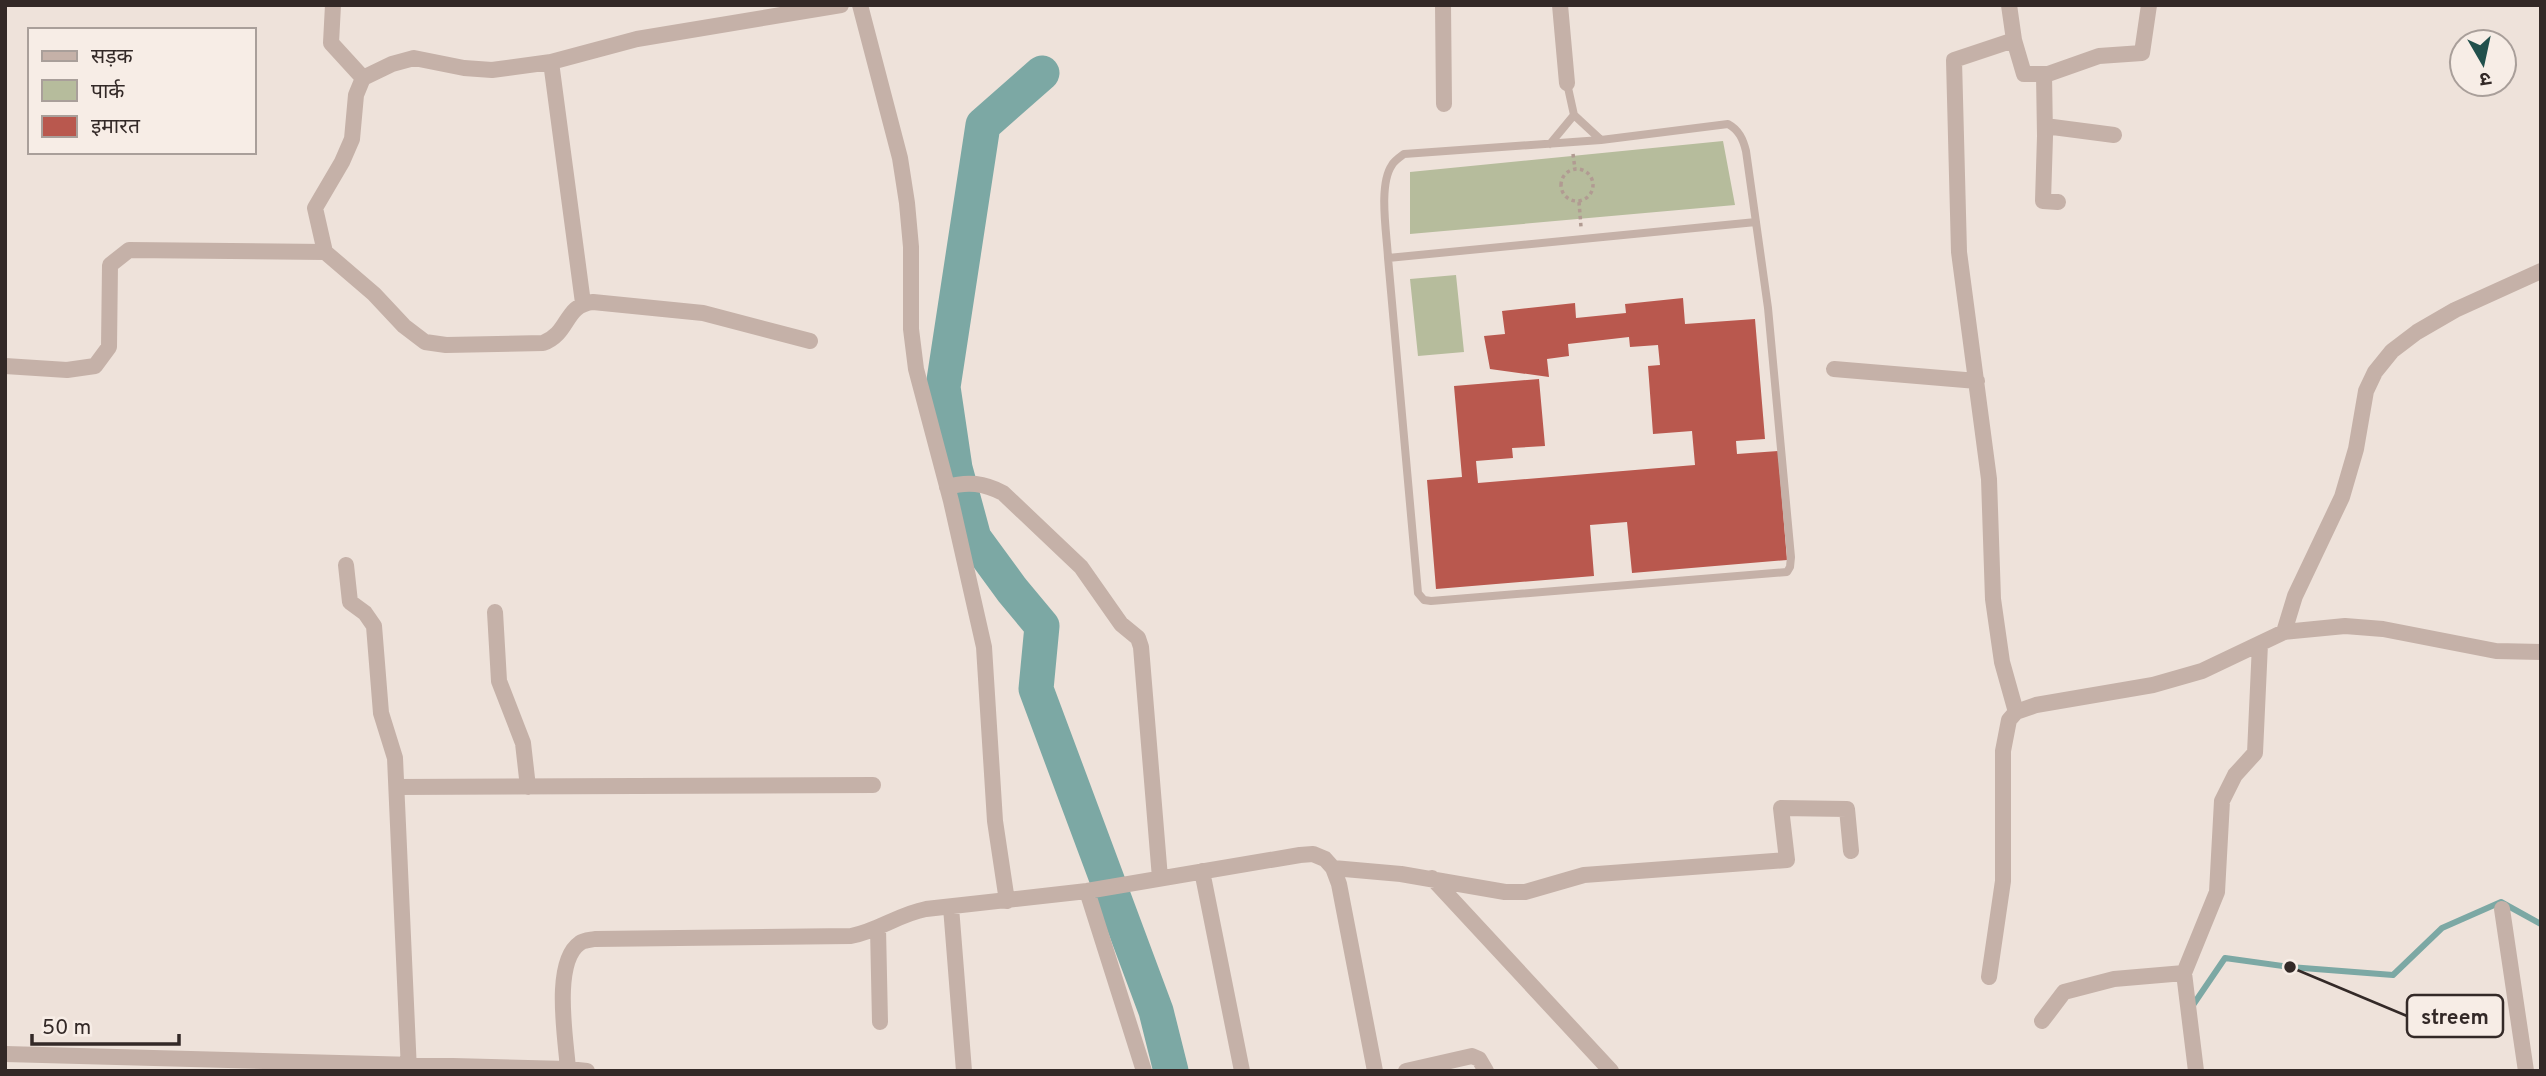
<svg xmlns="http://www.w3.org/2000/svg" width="2546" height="1076" font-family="Overpass,'Noto Sans Devanagari',sans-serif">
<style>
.green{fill:#b6bc9c}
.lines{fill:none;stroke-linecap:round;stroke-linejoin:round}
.stream{stroke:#7ca8a4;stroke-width:6}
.river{stroke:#7ca8a4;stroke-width:35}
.building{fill:#b9584e}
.path{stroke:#b19b92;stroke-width:3.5;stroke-dasharray:3.5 3.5;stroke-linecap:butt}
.service{stroke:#c5b1a8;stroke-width:8}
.minor{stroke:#c5b1a8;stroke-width:16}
.leader{fill:none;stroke:#332927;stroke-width:2.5}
.callout-dot{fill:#332927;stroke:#f7ede6;stroke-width:2.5}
.callout{fill:#f7ede6;stroke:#332927;stroke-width:2.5}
.callout-label{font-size:21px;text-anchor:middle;font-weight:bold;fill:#332927}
</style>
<rect width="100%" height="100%" fill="#eee2da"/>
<path class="green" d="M1723 141 1735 205 1410 234V172Z
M1456 275 1464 352 1418 356 1410 279Z"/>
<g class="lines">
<path class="stream" d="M2191 1008 2225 958 2290 967 2393 975 2442 928 2501 902 2541 924"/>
<path class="river" d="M1042 73 983 125 943 387 955 468 974 538 1012 590 1042 626 1036 689 1156 1011 1171 1071"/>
</g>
<path class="building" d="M1683 298 1685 324 1755 319 1765 439 1736 441 1737 454 1778 451 1787 560 1632 573 1627 522 1590 525 1594 576 1436 589 1427 480 1462 477 1454 386 1539 379 1545 446 1512 448 1513 458 1476 461 1478 483 1695 465 1692 431 1653 434 1648 366 1660 365 1658 345 1630 347 1629 337 1568 344 1569 356 1547 359 1549 377 1490 369 1484 336 1505 334 1502 311 1575 303 1576 318 1626 313 1625 304Z"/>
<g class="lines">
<path class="path" d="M1573 154 1575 169
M1561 185a16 16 0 1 1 32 0a16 16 0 1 1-32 0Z
M1579 202 1581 227"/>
<path class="service" d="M1601 140 1404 154C1400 157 1394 161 1392 165 1378 185 1387 235 1388 258L1756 222
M1550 144 1574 115
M1388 258 1418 593 1424 600 1431 601 1787 572 1790 567 1791 557 1768 308 1746 151C1743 139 1739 130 1728 124L1601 140 1574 115 1567 83"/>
<path class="minor" d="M333 5 331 43 363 78
M860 5 900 158 907 203 911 247V329L916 369 951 501 984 647 995 821 1007 901
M1443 5 1444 104
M1560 5 1567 83
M2009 5 2014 40 2024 74H2048L2099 56 2142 53 2149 5
M2014 40 1954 60 1959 252 1989 479 1993 599 2002 662 2016 712
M551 62 583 303
M2044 74 2045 136 2043 201 2058 202
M2045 126 2114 135
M2541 271 2455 310 2417 332 2392 351 2375 372 2366 391 2356 449 2342 497 2295 596 2284 632 2345 626 2383 629 2496 651 2541 652
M810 341 703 313 593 302C564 305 570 333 543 343L446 345 425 342 404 326 374 294 325 252 315 208 342 162 352 139 356 95 363 78 392 64 414 58 464 68 492 70 551 62 637 39 841 5
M5 366 67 370 95 366 109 347 110 265 129 250 325 252
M1834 369 1977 381
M947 487C968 481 984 483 1003 493L1081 567 1121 624 1138 638 1141 647 1160 878
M346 565 350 602 365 613 374 626 381 713 395 758 409 1071
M495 612 499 681 523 743 528 787
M397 787 873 785
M1333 868 1401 874 1505 892H1525L1584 875 1787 860 1781 808 1847 809 1851 851
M1202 871 1242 1071
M1432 878 1611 1071
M1087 891 1144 1071
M951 907 964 1071
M2502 909 2526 1071
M878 928 880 1022
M2184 973 2196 1071
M1989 977 2003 881V751L2009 720 2016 712 2036 705 2153 685 2202 671 2284 632
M2042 1021 2064 992 2114 979 2184 973 2217 892 2222 801 2235 775 2255 753 2260 644
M5 1054 568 1069C566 1040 552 962 580 943 584 940 590 940 595 939L851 936C878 931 899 914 926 909L1087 891 1300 855 1313 854 1325 859 1333 868 1339 884 1375 1071
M568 1069 587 1071
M1406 1071 1472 1056 1479 1059 1486 1071"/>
</g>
<path class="leader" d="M2290 967L2407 1016"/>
<circle class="callout-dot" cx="2290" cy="967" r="7"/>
<rect class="callout" x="2407" y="995" width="96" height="42" rx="7"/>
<g class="callout-label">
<text x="2455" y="1024">streem</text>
</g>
<rect width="2546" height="1076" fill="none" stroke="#332927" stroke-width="14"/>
<rect x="28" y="28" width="228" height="126" fill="#f7ede6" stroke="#a99f9a" stroke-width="2"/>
<rect x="42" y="51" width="35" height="10" fill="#c5b1a8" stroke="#a99f9a" stroke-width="2"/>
<text x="91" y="63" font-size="21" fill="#332927">सड़क</text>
<rect x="42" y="80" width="35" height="21" fill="#b6bc9c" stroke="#a99f9a" stroke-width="2"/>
<text x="91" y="98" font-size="21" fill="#332927">पार्क</text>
<rect x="42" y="116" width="35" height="21" fill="#b9584e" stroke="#a99f9a" stroke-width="2"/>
<text x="91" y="133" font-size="21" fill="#332927">इमारत</text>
<g transform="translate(2483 63) rotate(171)"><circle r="33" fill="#f7ede6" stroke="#a99f9a" stroke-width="2"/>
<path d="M0-5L12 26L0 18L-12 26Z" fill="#21504c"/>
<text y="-10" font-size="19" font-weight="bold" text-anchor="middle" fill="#332927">उ</text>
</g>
<path d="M32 1034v10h147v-10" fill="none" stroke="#332927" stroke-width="3.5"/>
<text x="42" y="1034" font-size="21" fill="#332927" stroke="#f7ede6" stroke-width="5" paint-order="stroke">50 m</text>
</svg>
